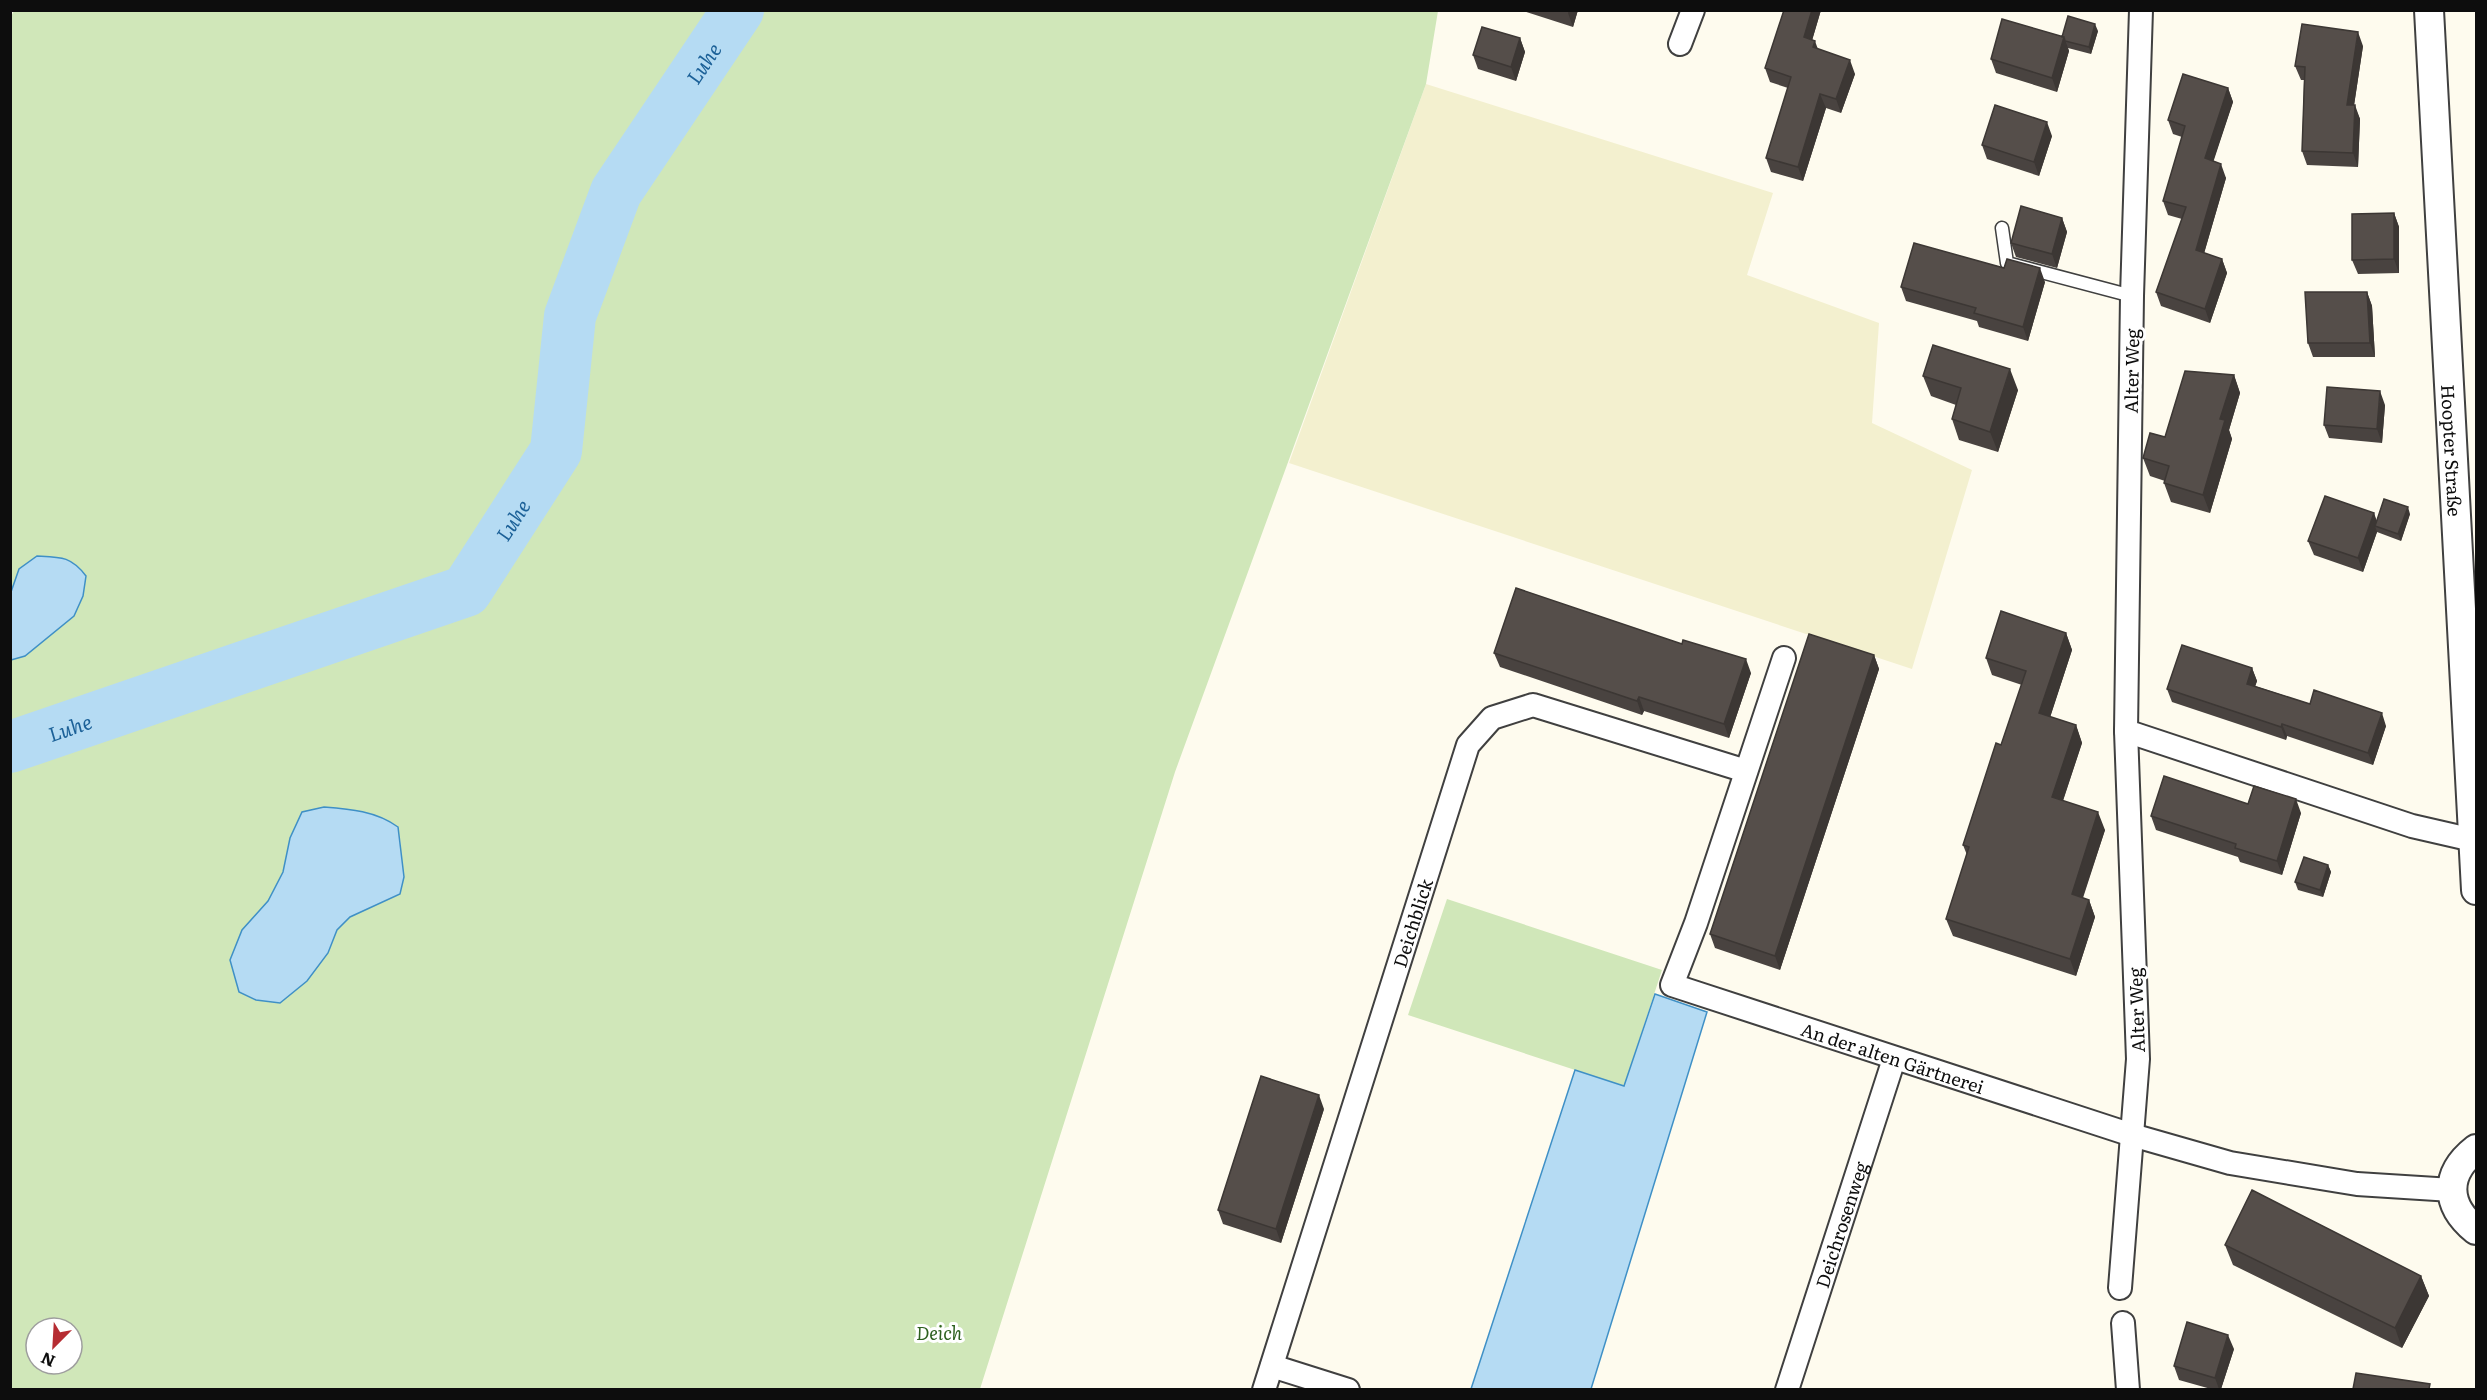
<svg xmlns="http://www.w3.org/2000/svg" width="2487" height="1400" font-family="Literata,serif">
<style>
.farmland{fill:#f3f0cf}
.green{fill:#d0e7b9;fill-rule:evenodd}
.water{fill:#b5dbf3;stroke:#3f90c6;stroke-width:1.5}
.lines{fill:none;stroke-linecap:round;stroke-linejoin:round}
.river{stroke:#b5dbf3;stroke-width:52}
.service-casing{stroke:#404040;stroke-width:15}
.minor-casing{stroke:#404040;stroke-width:26}
.tertiary-casing{stroke:#404040;stroke-width:32}
.service{stroke:#fff;stroke-width:12}
.minor{stroke:#fff;stroke-width:22}
.tertiary{stroke:#fff;stroke-width:28}
.wall{fill:#494340}
.shaded-wall{fill:#3c3734}
.building{fill:#554e4a;stroke:#3c3734;stroke-width:1.5}
.labels{text-anchor:middle;dominant-baseline:central;stroke-width:6;stroke-linejoin:round;paint-order:stroke}
.street-label{font-size:18px;fill:#0d0d0d;stroke:#fff}
.park-label{font-size:18px;font-style:italic;fill:#2e6120;stroke:#fff}
.water-label{font-size:20px;font-style:italic;fill:#1c6198;stroke:#fff}
</style>
<rect width="100%" height="100%" fill="#fefbee"/>
<path class="farmland" d="M1426 84 1773 193 1747 275 1879 323 1872 423 1972 470 1912 669 1289 463Z"/>
<path class="green" d="M14 11H1438L1426 84 1175 772 980 1389H11V660L25 656 11 592 10 18ZM290 838H400C401 858 405 875 400 894L350 917 337 930 328 953 242 930 268 901 283 872ZM36 1328H72V1364H36Z
M1447 899 1662 970 1624 1086 1408 1015Z"/>
<path class="water" d="M37 556C60 557 71 556 86 576L83 596 74 616 25 656 11 660V592L19 569Z
M324 807C350 809 376 811 398 827L404 877 400 894 350 917 337 930 328 953 307 981 280 1003 256 1000 239 992 230 960 242 930 268 901 283 872 290 838 302 812Z
M1655 994 1707 1012 1591 1389H1471L1575 1070 1624 1086Z"/>
<g class="lines">
<path class="river" id="s1" d="M10 747 466 591 556 451 570 316 616 192 738 10"/>
<g class="service-casing">
<path id="service" d="M2002 228 2007 263 2132 296"/>
</g>
<g class="minor-casing">
<g id="minor">
<path d="M2141 10 2132 296 2126 731 2412 826 2473 840"/>
<path d="M1680 44 1693 10"/>
<path id="s2" d="M1784 658 1696 923 1672 985 2132 1135 2230 1163 2357 1184 2452 1190"/>
<path d="M2120 1288 2138 1059 2126 731"/>
<path d="M2123 1323 2128 1390"/>
<path d="M1272 1366 1348 1390"/>
<path id="s3" d="M1264 1390 1468 745 1492 718 1533 705 1746 771"/>
<path id="s4" d="M1787 1390 1894 1059"/>
</g>
</g>
<g class="tertiary-casing">
<g id="tertiary">
<path id="s5" d="M2429 10 2476 890"/>
<path d="M2476 1149C2444 1174 2445 1205 2476 1230"/>
</g>
</g>
<use href="#service" class="service"/>
<use href="#minor" class="minor"/>
<use href="#tertiary" class="tertiary"/>
</g>
<path class="wall" d="M1520 10H1578L1573 27Z
M1784 10H1821L1812 40 1817 49 1855 74 1841 113 1826 108 1803 181 1771 172 1766 158 1788 88 1770 82 1765 68Z
M2098 31 2091 54 2068 48 2069 51 2057 92 1996 73 1991 59Z
M1520 38 1525 52 1516 81 1478 69 1473 55Z
M2363 46 2354 105 2360 119 2358 167 2307 165 2302 151 2304 80H2301L2295 66Z
M2228 88 2233 102 2213 161 2226 178 2204 253 2222 259 2227 273 2210 323 2161 306 2156 292 2182 219 2168 215 2163 201 2182 137 2173 134 2168 120Z
M2052 136 2039 176 1987 159 1982 145Z
M2394 213 2399 227V273L2358 274 2352 260Z
M2062 218 2067 232 2057 268 2016 257 2011 243Z
M2045 282 2028 341 1979 327 1977 321 1906 301 1901 287Z
M2367 292 2372 306 2375 357H2313L2308 343Z
M2234 375 2240 393 2229 430 2232 439 2210 513 2171 502 2164 483 2165 481 2150 476 2143 458Z
M1923 376 2018 390 1998 452 1959 440 1952 419 1956 405 1931 396Z
M2385 405 2382 443 2329 438 2324 425Z
M2374 513 2376 521 2410 514 2401 541 2377 532 2363 572 2314 555 2308 541Z
M2066 633 2072 650 2050 717 2076 725 2082 743 2063 801 2105 830 2083 898 2089 900 2095 917 2076 976 1953 936 1946 919 1967 855 1963 845 2001 745 2022 685 1992 675 1986 658Z
M1494 653 1751 673 1729 738 1644 711 1642 715 1500 667Z
M1874 655 1879 669 1780 970 1715 948 1710 934Z
M2252 668 2257 681 2255 686 2310 704 2386 726 2373 765 2287 736 2286 740 2172 702 2167 689Z
M2248 804 2301 813 2282 875 2240 862 2238 857 2156 830 2151 816Z
M2328 865 2331 872 2323 897 2298 890 2295 882Z
M1324 1109 1281 1243 1223 1224 1218 1210Z
M2225 1245 2421 1276 2429 1296 2402 1348 2233 1265Z
M2234 1349 2221 1389H2211L2179 1380 2174 1366Z"/>
<path class="shaded-wall" d="M1569 10H1578L1573 27 1568 13Z
M1812 10H1821L1809 51 1804 37Z
M2095 24 2098 31 2091 54 2089 47Z
M2358 32 2363 46 2352 119 2347 105Z
M2064 37 2069 51 2057 92 2052 78Z
M1520 38 1525 52 1516 81 1511 67Z
M1815 41 1820 55 1813 47Z
M1850 60 1855 74 1841 113 1836 99Z
M2228 88 2233 102 2210 172 2205 158Z
M1820 94 1826 108 1803 181 1798 167Z
M2355 105 2360 119 2358 167 2353 153Z
M2047 122 2052 136 2039 176 2034 162Z
M2221 164 2226 178 2201 264 2196 250Z
M2394 213 2399 227V273L2394 259Z
M2062 218 2067 232 2057 268 2052 254Z
M2222 259 2227 273 2210 323 2205 309Z
M2040 268 2045 282 2028 341 2023 327Z
M2367 292 2372 306 2375 357 2370 343Z
M2010 369 2018 390 1998 452 1990 432Z
M2234 375 2240 393 2229 430 2232 439 2210 513 2203 495 2220 419Z
M2380 391 2385 405 2382 443 2377 429Z
M2408 507 2410 514 2401 541 2398 534Z
M2374 513 2379 527 2375 526 2377 532 2363 572 2358 558Z
M2066 633 2072 650 2046 730 2039 713Z
M1874 655 1879 669 1780 970 1775 956Z
M1746 659 1751 673 1729 738 1724 724Z
M2252 668 2257 681 2252 696 2247 684Z
M1639 697 1644 711 1642 715 1637 701Z
M2382 713 2386 726 2373 765 2368 753Z
M2282 724 2287 736 2286 740 2281 727Z
M2076 725 2082 743 2058 815 2052 797Z
M2296 799 2301 813 2282 875 2277 861Z
M2098 812 2105 830 2078 911 2072 894Z
M2328 865 2331 872 2323 897 2320 890Z
M2089 900 2095 917 2076 976 2070 959Z
M1319 1095 1324 1109 1281 1243 1276 1229Z
M2421 1276 2429 1296 2402 1348 2395 1328Z
M2228 1335 2234 1349 2221 1389H2219L2215 1378Z"/>
<path class="building" d="M1784 10H1812L1804 37 1815 41 1813 47 1850 60 1836 99 1820 94 1798 167 1766 158 1791 77 1765 68Z
M2068 16 2095 24 2089 47 2065 41 2064 37H2062Z
M2002 19 2064 37 2052 78 1991 59Z
M2302 24 2358 32 2347 105H2355L2353 153 2302 151 2305 67 2295 66Z
M1482 27 1520 38 1511 67 1473 55Z
M2183 74 2228 88 2205 158 2221 164 2196 250 2222 259 2205 309 2156 292 2186 207 2163 201 2185 126 2168 120Z
M1995 105 2047 122 2034 162 1982 145Z
M2021 206 2062 218 2052 254 2011 243Z
M2394 213V259L2352 260V214Z
M1914 243 2004 268 2007 259 2040 268 2023 327 1974 313 1976 308 1901 287Z
M2305 292H2367L2370 343H2308Z
M1933 345 2010 369 1990 432 1952 419 1961 388 1923 376Z
M2185 371 2234 375 2220 419 2225 420 2203 495 2164 483 2169 466 2143 458 2150 433 2165 437Z
M2327 387 2380 391 2377 429 2324 425Z
M2325 496 2374 513 2358 558 2308 541Z
M2384 499 2408 507 2398 534 2375 526Z
M1516 588 1682 644 1683 640 1746 659 1724 724 1639 697 1637 701 1494 653Z
M2001 611 2066 633 2039 713 2076 725 2052 797 2098 812 2072 894 2089 900 2070 959 1946 919 1969 847 1963 845 1996 743 2001 745 2026 671 1986 658Z
M1809 634 1874 655 1775 956 1710 934Z
M2182 645 2252 668 2247 684 2310 704 2314 690 2382 713 2368 753 2282 724 2281 727 2167 689Z
M2164 776 2248 804 2254 786 2296 799 2277 861 2235 848 2236 844 2151 816Z
M2304 857 2328 865 2320 890 2295 882Z
M1261 1076 1319 1095 1276 1229 1218 1210Z
M2252 1190 2421 1276 2395 1328 2225 1245Z
M2187 1322 2228 1335 2215 1378 2174 1366Z
M2356 1373 2430 1384 2429 1389H2353Z"/>
<g class="labels">
<g class="street-label">
<text transform="translate(2131 371) rotate(-89)">Alter Weg</text>
<text stroke="none"><textPath href="#s5" startOffset="441">Hoopter Straße</textPath></text>
<text stroke="none"><textPath href="#s3" startOffset="490">Deichblick</textPath></text>
<text transform="translate(2136 1010) rotate(-92)">Alter Weg</text>
<text stroke="none"><textPath href="#s2" startOffset="578">An der alten Gärtnerei</textPath></text>
<text stroke="none"><textPath href="#s4" startOffset="174">Deichrosenweg</textPath></text>
</g>
<g class="park-label">
<text x="939" y="1332">Deich</text>
</g>
<g class="water-label">
<text stroke="none"><textPath href="#s1" startOffset="1072">Luhe</textPath></text>
<text stroke="none"><textPath href="#s1" startOffset="567">Luhe</textPath></text>
<text stroke="none"><textPath href="#s1" startOffset="63">Luhe</textPath></text>
</g>
</g>
<rect width="2487" height="1400" fill="none" stroke="#0d0d0d" stroke-width="24"/>
<g transform="translate(54 1346) rotate(204)"><circle r="28" fill="#ffffff" stroke="#9e9e9e" stroke-width="1.5"/>
<path d="M0-4.5L10 22L0 15L-10 22Z" fill="#b62c32"/>
<text y="-9" font-size="16" font-weight="bold" text-anchor="middle" fill="#0d0d0d">N</text>
</g>
</svg>
